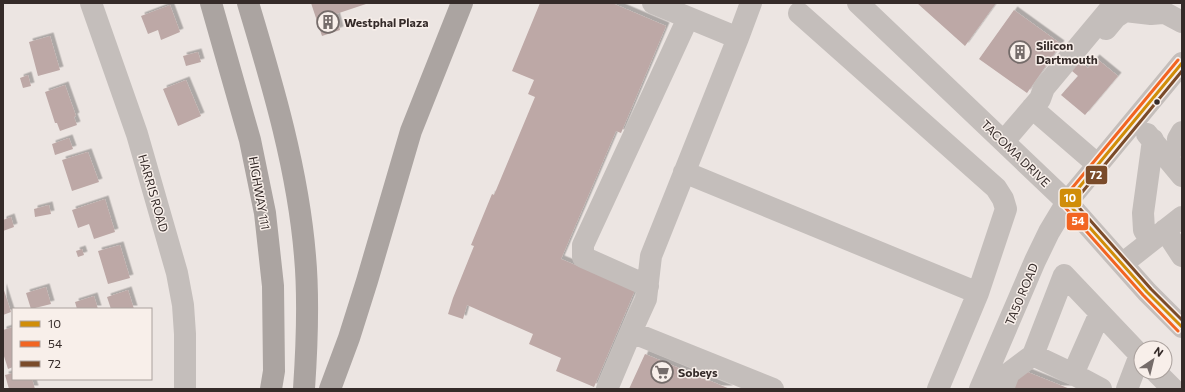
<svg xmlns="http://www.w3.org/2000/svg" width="1185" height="392" font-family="Commissioner,sans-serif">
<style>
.building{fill:#bda8a6;filter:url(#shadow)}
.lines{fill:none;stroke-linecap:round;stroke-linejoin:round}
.minor{stroke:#c4bebb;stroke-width:22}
.highway{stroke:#aba4a1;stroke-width:22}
.bus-1-casing{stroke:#f8efea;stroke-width:6}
.bus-2-casing{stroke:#f8efea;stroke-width:6}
.bus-3-casing{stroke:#f8efea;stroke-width:6}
.bus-1{stroke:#d08d08;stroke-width:3}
.bus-2{stroke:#f26522;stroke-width:3}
.bus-3{stroke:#7a4b2a;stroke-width:3}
.bus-dot{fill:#352b29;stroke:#f8efea;stroke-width:1.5}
.labels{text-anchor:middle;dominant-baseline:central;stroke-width:3;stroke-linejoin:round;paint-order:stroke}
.poi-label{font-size:12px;font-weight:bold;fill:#352b29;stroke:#f8efea;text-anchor:start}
.street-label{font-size:12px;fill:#352b29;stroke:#f8efea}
.line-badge{stroke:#f8efea;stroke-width:1.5}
.badge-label{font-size:11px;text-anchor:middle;font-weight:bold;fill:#fff}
</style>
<defs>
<filter id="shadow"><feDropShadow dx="3.5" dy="-3.5" stdDeviation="0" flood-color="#0004"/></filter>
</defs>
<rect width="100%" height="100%" fill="#ece5e2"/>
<path class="building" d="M311 3H369L336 14 340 30 322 36Z
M540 3H612L666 26 621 133 616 131 561 259 635 290 594 387 556 371 561 358 529 344 533 334 467 305 463 319 448 314 453 298 474 246 471 245 492 194 494 195 535 97 528 94 534 80 512 71Z
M917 3H996L965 46Z
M170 5 180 32 161 40 158 30 148 34 141 16Z
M1014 10 1061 44 1027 93 979 59Z
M50 36 60 70 38 76 29 42Z
M198 52 201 62 186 66 183 56Z
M1075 56 1088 68 1096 58 1118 76 1085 115 1061 95 1078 76 1066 66Z
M28 75 31 86 23 88 20 78Z
M186 80 201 116 178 126 163 89Z
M65 85 76 116 74 117 77 125 60 131 57 123H55L45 92Z
M69 138 73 149 55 155 52 144Z
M88 152 99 182 72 191 62 160Z
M105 199 115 232 94 239 89 224 78 228 72 210Z
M49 205 51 214 35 217 34 209Z
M11 217 14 227 3 231V220Z
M120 245 130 278 108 284 98 251Z
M82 249 84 255 78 257 76 251Z
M3 287 11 312 3 315Z
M46 287 51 304 31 309 26 293Z
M128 290 134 309H111L107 297Z
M94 296 98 309H77L75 302Z
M13 327V367L8 369 3 353V330Z
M645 354 730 389H629Z
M1020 369 1070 389H1012Z
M13 373V379H32L35 389H9L5 375Z"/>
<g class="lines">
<path class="minor" d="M91 3 137 134 177 273 183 305 185 334V389
M653 3 738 38 651 256 646 299 631 332 773 389
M858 3 1067 202 1147 292 1182 327
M1152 6 1182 22
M799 13 996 188 1003 199 1006 209 978 293
M1106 29 1116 17 1125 11 1151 14 1163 13
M738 38 751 3
M1032 108 1098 165
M1182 132 1178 139 1182 146
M1147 134 1182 176
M1004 141 1040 99 1044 88 1115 3
M684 172 978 293 938 389
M1165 230 1182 256
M1151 241 1144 230 1143 213 1153 140
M1122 264 1182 217
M648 286 583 257V245L688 18
M1156 372 1173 389
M1073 374 1100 313
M607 389 631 332
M980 389 1035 261 1049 232 1067 202 1182 63
M1003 389 1009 373 1033 355
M1101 389 1073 374 1033 355 1064 275 1141 356
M1127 389 1140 355"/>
<path class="highway" d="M211 3 250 140 265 213 273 286 274 371 271 389
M248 3C273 86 298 170 305 256 309 300 307 345 304 389
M330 389 349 338 367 281 411 131 462 3"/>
<g class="bus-1-casing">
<path id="bus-1" d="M1182 63 1067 202 1147 292 1182 327"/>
</g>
<g class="bus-2-casing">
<path id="bus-2" d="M1178 60 1063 199 1062 202 1063 205 1143 295 1178 331"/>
</g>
<g class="bus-3-casing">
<path id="bus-3" d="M1182 71 1074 202 1151 289 1182 320"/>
</g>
<use href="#bus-1" class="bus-1"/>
<use href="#bus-2" class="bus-2"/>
<use href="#bus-3" class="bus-3"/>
</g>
<defs>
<g id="building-ring" transform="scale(1.15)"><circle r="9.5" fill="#f8efea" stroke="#756c6a" stroke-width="1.5"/><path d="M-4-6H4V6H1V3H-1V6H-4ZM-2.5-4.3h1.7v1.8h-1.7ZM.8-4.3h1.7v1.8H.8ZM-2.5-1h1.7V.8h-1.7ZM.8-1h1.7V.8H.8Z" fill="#756c6a"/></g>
<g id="supermarket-ring" transform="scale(1.15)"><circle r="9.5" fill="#f8efea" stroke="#756c6a" stroke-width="1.5"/><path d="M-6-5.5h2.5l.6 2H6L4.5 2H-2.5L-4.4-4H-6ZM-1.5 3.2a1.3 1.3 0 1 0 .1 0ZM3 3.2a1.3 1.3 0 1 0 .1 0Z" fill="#756c6a"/></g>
</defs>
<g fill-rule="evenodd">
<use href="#building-ring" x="328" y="22"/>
<use href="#building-ring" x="1020" y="52"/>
<use href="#supermarket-ring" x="662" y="372"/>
</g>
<circle class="bus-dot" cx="1157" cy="102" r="3.5"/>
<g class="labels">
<g class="poi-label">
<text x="344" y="22">Westphal Plaza</text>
<text x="1036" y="45">Silicon<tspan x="1036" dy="14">Dartmouth</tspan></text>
<text x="678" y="372">Sobeys</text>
</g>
<g class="street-label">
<text transform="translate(1016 153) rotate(44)">TACOMA DRIVE</text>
<text transform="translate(154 193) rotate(74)">HARRIS ROAD</text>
<text transform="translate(260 193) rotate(80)">HIGHWAY 111</text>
<text transform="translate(1021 294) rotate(-67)">TA50 ROAD</text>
</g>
</g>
<g class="line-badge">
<rect x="1085" y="165" width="23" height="20" rx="4" fill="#7a4b2a"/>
<rect x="1059" y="188" width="23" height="20" rx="4" fill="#d08d08"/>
<rect x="1066" y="212" width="23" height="19" rx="4" fill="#f26522"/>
</g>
<g class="badge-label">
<text x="1096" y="179">72</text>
<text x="1070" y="202">10</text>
<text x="1078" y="225">54</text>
</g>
<rect width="1185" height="392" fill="none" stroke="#352b29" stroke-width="8"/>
<rect x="12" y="308" width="140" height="72" fill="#f8efea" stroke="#aaa19d"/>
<rect x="20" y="321" width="20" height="6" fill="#d08d08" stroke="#aaa19d"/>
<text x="48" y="328" font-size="12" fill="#352b29">10</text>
<rect x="20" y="341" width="20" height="6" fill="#f26522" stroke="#aaa19d"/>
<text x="48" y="348" font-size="12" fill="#352b29">54</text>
<rect x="20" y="361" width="20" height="6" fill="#7a4b2a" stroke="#aaa19d"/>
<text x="48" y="368" font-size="12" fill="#352b29">72</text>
<g transform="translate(1153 360) rotate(35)"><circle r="19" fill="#f8efea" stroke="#aaa19d"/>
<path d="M0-3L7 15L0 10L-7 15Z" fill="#756c6a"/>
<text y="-6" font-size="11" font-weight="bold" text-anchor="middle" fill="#352b29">N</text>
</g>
</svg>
